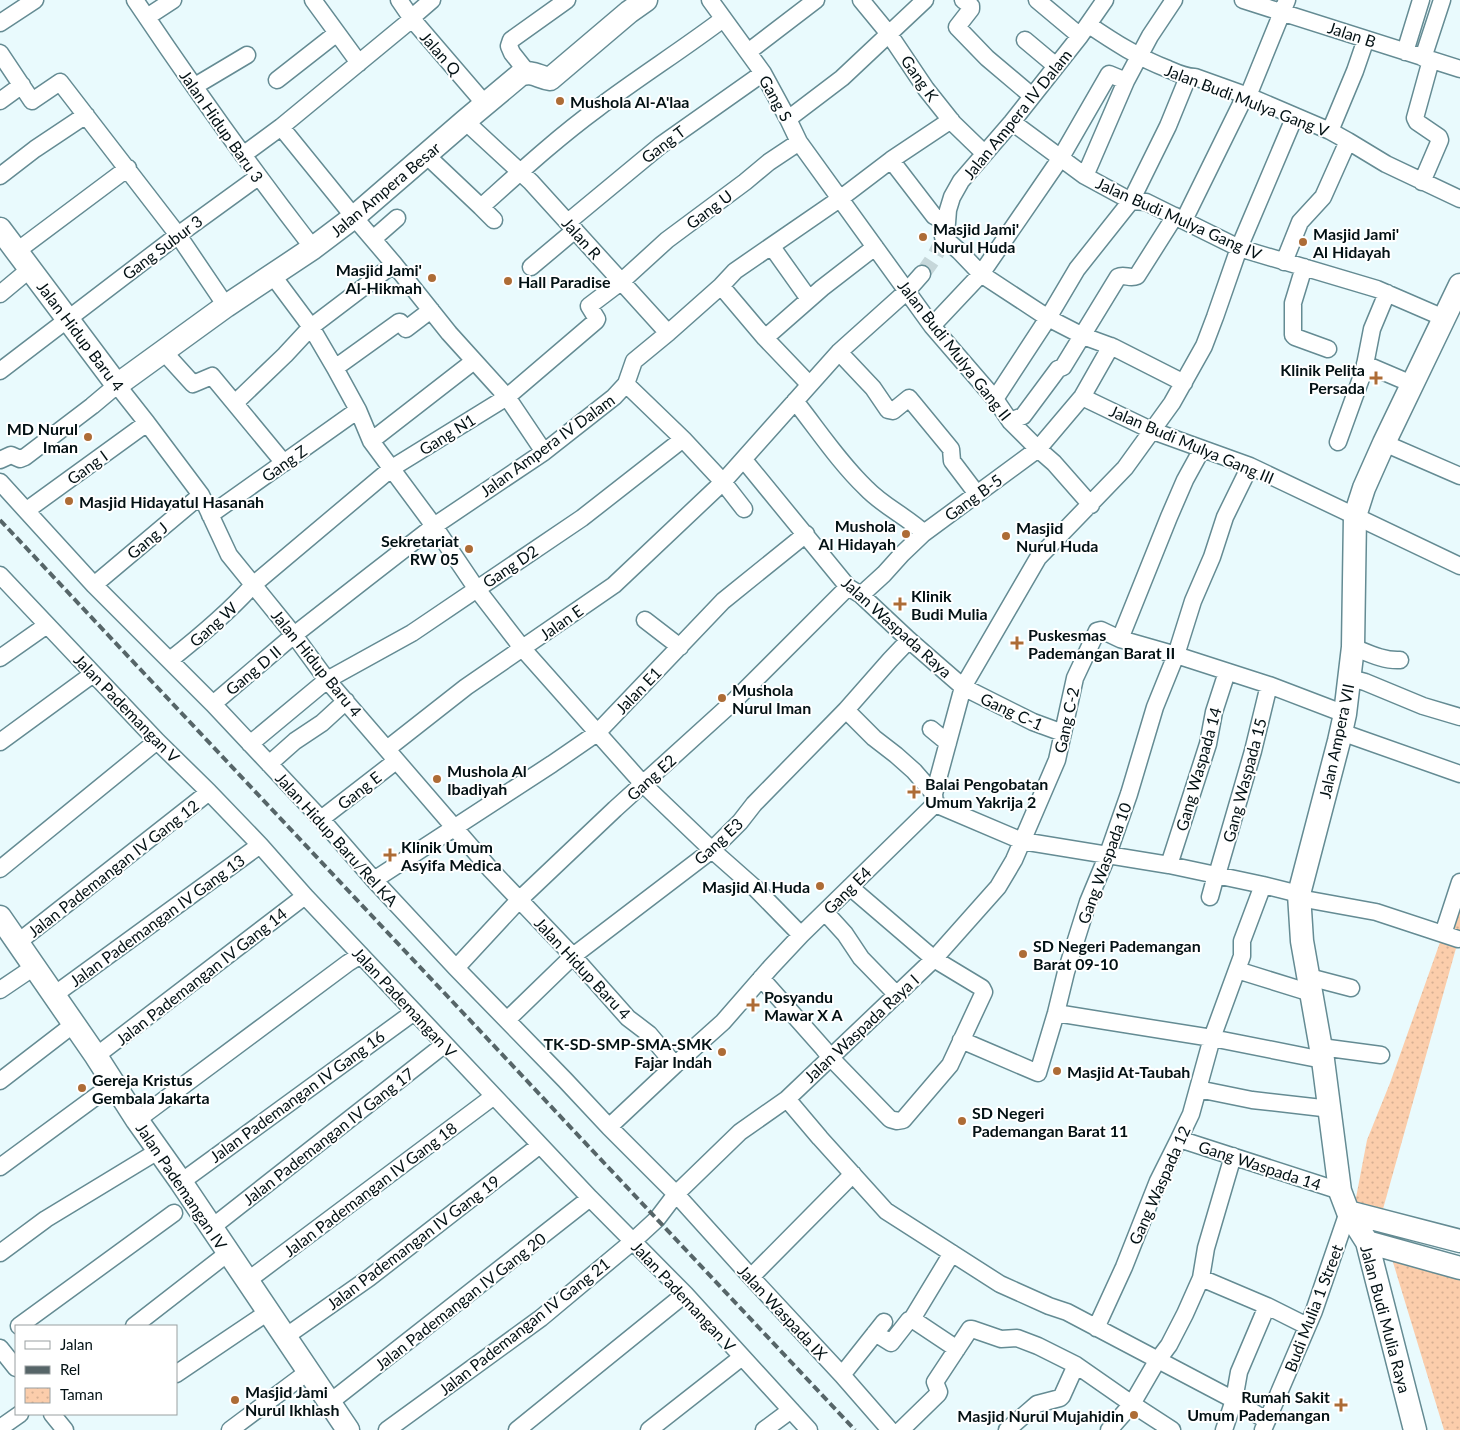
<svg xmlns="http://www.w3.org/2000/svg" width="1460" height="1430" font-family="Lato,sans-serif">
<style>
.park{fill:url(#park-dots)}
.lines{fill:none;stroke-linecap:round;stroke-linejoin:round}
.street-tunnel{stroke:#c6d7da;stroke-width:16;stroke-dasharray:16 8;stroke-linecap:butt}
.street-casing{stroke:#648b93;stroke-width:19}
.secondary-casing{stroke:#648b93;stroke-width:25}
.street{stroke:#fff;stroke-width:16}
.secondary{stroke:#fff;stroke-width:22}
.rail{stroke:#566568;stroke-width:4;stroke-dasharray:8 4;stroke-linecap:butt}
.poi-dot{fill:#ad6c36;stroke:#fff;stroke-width:2}
.labels{text-anchor:middle;dominant-baseline:central;stroke-width:4;stroke-linejoin:round;paint-order:stroke}
.street-label{font-size:16px;fill:#031114;stroke:#fff}
.poi-label{font-size:16px;font-weight:bold;fill:#031114;stroke:#fff;text-anchor:start}
</style>
<defs>
<pattern id="park-dots" width="8" height="8" patternUnits="userSpaceOnUse" patternTransform="scale(1.25)"><rect width="8" height="8" fill="#fbcdab"/><path d="M2 2h.1M6 6h.1" fill="none" stroke="#d6af92" stroke-width="1.8" stroke-linecap="round"/></pattern>
</defs>
<rect width="100%" height="100%" fill="#e9fafd"/>
<path class="park" d="M1460 886V934L1383 1209 1355 1203 1367 1140 1390 1083Z
M1392 1259 1460 1276V1430H1444Z"/>
<g class="lines">
<path class="street-tunnel" d="M922 274C932 262 940 249 944 234"/>
<g class="street-casing">
<path id="street" d="M135 0C192 85 251 168 313 248
M313 0 359 63
M399 0 412 19 485 104
M710 0 763 73 788 119 799 142 932 326 995 399 1010 421 1038 449 1054 463 1091 505
M861 0 889 34 926 89 953 123 984 153
M963 0 971 6V9L957 27 958 28 987 58 1032 96
M1037 0 1080 36
M1243 0 1460 69
M147 17 173 0
M0 23 35 0
M1089 25C1114 42 1139 58 1168 69 1177 73 1185 77 1195 77L1248 96 1330 131 1348 141 1386 164 1460 199
M1025 40 1056 66
M748 52 816 0
M1405 52 1421 0
M0 53 32 101 60 82 178 235 226 306
M1423 58 1442 0
M527 72 512 53 509 46 511 40 567 0
M277 80 337 33
M195 86 247 55
M1248 96 1287 0
M0 101 22 85
M788 119 842 78 925 0
M465 121 531 182 668 333 634 361 626 384
M1012 122 1085 176 1131 201 1146 202 1239 248 1377 289 1444 318
M281 127 354 217 394 264 449 333 507 397 544 452
M1330 131 1355 71 1366 39
M243 155 281 127 412 19 417 13 432 0
M426 155 481 207
M891 160 934 216 947 223
M0 176 35 149 86 115
M1085 176 1126 81 1150 36 1174 0
M1422 182 1440 140 1439 137 1417 122 1415 118 1431 60
M494 220 481 207C519 173 557 138 598 108 639 77 682 50 723 19
M1184 220 1245 96
M568 222 661 145 763 73
M944 234 947 223 948 210 952 197 961 181 1012 122 1080 36 1105 0
M943 237 959 251 981 274 1048 318 1083 336 1113 347 1184 383
M373 239 397 218
M772 247 809 299
M17 251 128 168
M1284 262 1300 222 1323 197 1348 141
M531 267 575 230
M1304 267 1293 303V335L1295 337 1328 349
M273 276 311 327 335 368 358 410 371 441 434 526 476 588 523 649 643 784 712 850 755 888 801 935
M721 286 765 338 809 384
M0 294 30 269
M932 326 981 274 1060 159 1109 74 1126 81
M668 333 721 286 735 271 841 198 891 160 951 120
M765 338 822 288 875 247
M163 351 193 384 212 376 284 463
M839 352 873 388 888 410 893 411 909 398 951 449 952 461 977 494
M1365 364 1412 384
M335 368 399 322H400L406 329 431 310
M0 371 178 235 258 177
M1082 397 1153 431 1250 466 1460 566
M995 399 1048 318 1077 269 1131 201 1168 126 1188 77
M795 401C818 430 839 462 866 488 883 506 906 516 924 533
M235 403 285 355 311 327 394 264
M1010 421 1023 416 1058 369 1063 367 1118 277C1124 274 1130 279 1137 276L1175 216
M371 441 474 361
M1338 442 1364 370 1372 329 1387 293
M1384 443 1460 476
M0 460 11 455 20 459 25 457 92 406 117 385 147 423 201 495 229 555 294 635 327 680 491 870 573 956 628 1018 649 1034 675 1065
M744 460 848 587 861 595 909 640 963 687 934 794 935 804 1022 841 1169 865 1263 885 1299 894
M0 482 94 585 213 704 321 819 374 880 456 968 565 1080 609 1127 676 1194 751 1277 842 1375 890 1430
M27 510 147 423
M210 515 358 410
M0 575 157 741 209 792 260 845 305 896 494 1096 590 1198 685 1294 809 1430
M94 585 201 495
M861 595 884 574 902 554 924 533 1038 449 1082 397 1111 346
M645 620 680 647
M1120 639 1169 517 1185 480 1202 449
M1353 647C1368 653 1384 661 1400 660
M0 658 47 625
M170 660C199 637 228 613 253 585L392 468 507 397 596 321 597 319 589 306 622 281 667 240 745 182 769 162 799 142
M1350 678 1365 682 1423 706 1460 717
M213 704 294 635 367 578 434 526 544 452 614 397 626 384 683 439 723 482 839 352 907 291 922 274
M846 710 874 738 896 755 914 771 934 794
M931 729 948 743
M1341 732 1460 774
M1063 733 1033 722 963 687 1038 558 1125 468 1172 403 1204 346 1215 317 1239 248 1295 116
M0 742 93 674
M250 744 327 680 412 633 582 518 683 439
M387 749 466 687 614 585 723 482 744 509
M269 764 295 741 322 723 346 701
M321 819 396 761
M1169 865 1208 744 1214 712 1227 672
M0 869 157 741
M1217 875 1253 751 1269 685
M374 880 552 764 597 733 723 601 806 534
M1210 897 1216 875
M1299 898 1376 912 1458 939
M825 912 845 934 861 958 897 995
M1443 934 1460 882
M17 943 209 792
M456 968 519 900 615 809 732 703 848 587
M1237 970 1311 993
M1309 977 1351 988
M761 978 823 1048 830 1057 890 1119 897 1121 903 1120 950 1065 984 992 982 988 934 959 850 887
M0 990 34 967
M54 995 260 845
M1056 1013 1212 1038 1323 1060
M507 1020 573 956 712 850 740 822 754 804 846 710 890 660 909 640
M961 1040 1038 1073 1056 1013 1066 972 1088 902 1108 854 1129 794 1155 707 1176 655 1193 601 1212 557 1225 517 1250 466
M1321 1047 1381 1055
M96 1056 305 896
M0 1081 74 1024
M1198 1089 1252 1100 1331 1109
M787 1099 820 1138 886 1211 1000 1284 1049 1306 1067 1312 1234 1400 1267 1421
M137 1120 348 963 361 955
M609 1127 675 1065 723 1022 771 967 801 935 935 804
M1179 1139 1340 1191
M0 1167 113 1084
M181 1182 414 1012
M211 1228 445 1044
M0 1253 46 1219 158 1151
M751 1277 853 1174
M1201 1278 1267 1306 1307 1326
M247 1281 494 1096
M912 1319 952 1253
M19 1326 174 1213
M134 1326 228 1253
M1096 1328 1124 1267 1158 1181 1179 1139 1191 1114 1212 1038 1242 956V941L1263 885
M875 1333 891 1343 909 1320 912 1319 957 1349
M285 1337 369 1278 540 1145
M0 1348 16 1368
M176 1374 268 1312
M842 1375 884 1322
M329 1403 590 1198
M52 1414 65 1430
M0 1428 20 1414
M230 1430 309 1371
M387 1430 541 1318 632 1242 657 1219 676 1194 740 1132 787 1099 934 959 998 887 1014 860 1057 760 1075 678 1097 631 1101 630 1120 639 1176 655 1269 685 1345 714
M517 1430 685 1294
M649 1430 742 1357
M764 1430 791 1410
M901 1430 938 1394 939 1392 935 1382 970 1329H972L1001 1339 1017 1338 1038 1346 1076 1365 1132 1404 1172 1430
M1007 1430 1037 1404 1060 1398 1062 1396 1076 1365
M1109 1430 1132 1404 1157 1361 1169 1345 1185 1314 1201 1278 1206 1248 1233 1156
M1224 1430 1234 1400 1239 1372 1267 1306
M1263 1430 1314 1311 1348 1212"/>
</g>
<g class="secondary-casing">
<path id="secondary" d="M0 229 117 385 226 306 313 248 354 217 465 121 520 75C532 70 538 77 550 79L629 12 646 0
M0 917 96 1056 137 1120 181 1182 348 1430
M1348 1212 1460 1241
M1367 1242 1460 1268
M1415 1430 1367 1242 1348 1212 1340 1191 1323 1060 1302 941 1299 894 1339 741 1345 714 1353 647 1355 516 1364 488 1384 443 1460 285"/>
</g>
<use href="#street" class="street"/>
<use href="#secondary" class="secondary"/>
<path class="rail" d="M0 520 855 1430"/>
</g>
<g class="poi-dot">
<circle cx="560" cy="101" r="5"/>
<circle cx="923" cy="237" r="5"/>
<circle cx="1303" cy="242" r="5"/>
<circle cx="432" cy="278" r="5"/>
<circle cx="508" cy="281" r="5"/>
<path d="M1373.5 370.5h5v5h5v5h-5v5h-5v-5h-5v-5h5z"/>
<circle cx="88" cy="437" r="5"/>
<circle cx="69" cy="501" r="5"/>
<circle cx="906" cy="534" r="5"/>
<circle cx="1006" cy="536" r="5"/>
<circle cx="469" cy="549" r="5"/>
<path d="M897.5 596.5h5v5h5v5h-5v5h-5v-5h-5v-5h5z"/>
<path d="M1014.5 635.5h5v5h5v5h-5v5h-5v-5h-5v-5h5z"/>
<circle cx="722" cy="698" r="5"/>
<circle cx="437" cy="779" r="5"/>
<path d="M911.5 784.5h5v5h5v5h-5v5h-5v-5h-5v-5h5z"/>
<path d="M387.5 847.5h5v5h5v5h-5v5h-5v-5h-5v-5h5z"/>
<circle cx="820" cy="886" r="5"/>
<circle cx="1023" cy="954" r="5"/>
<path d="M750.5 997.5h5v5h5v5h-5v5h-5v-5h-5v-5h5z"/>
<circle cx="722" cy="1052" r="5"/>
<circle cx="1057" cy="1071" r="5"/>
<circle cx="82" cy="1088" r="5"/>
<circle cx="962" cy="1121" r="5"/>
<circle cx="235" cy="1400" r="5"/>
<path d="M1338.5 1397.5h5v5h5v5h-5v5h-5v-5h-5v-5h5z"/>
<circle cx="1134" cy="1415" r="5"/>
</g>
<g class="labels">
<g class="street-label">
<text transform="translate(1352 34) rotate(18)">Jalan B</text>
<text transform="translate(441 53) rotate(49)">Jalan Q</text>
<text transform="translate(920 78) rotate(55)">Gang K</text>
<text transform="translate(776 98) rotate(61)">Gang S</text>
<text transform="translate(1247 100) rotate(21)">Jalan Budi Mulya Gang V</text>
<text transform="translate(1017 114) rotate(-51)">Jalan Ampera IV Dalam</text>
<text transform="translate(222 126) rotate(55)">Jalan Hidup Baru 3</text>
<text transform="translate(663 144) rotate(-37)">Gang T</text>
<text transform="translate(385 189) rotate(-40)">Jalan Ampera Besar</text>
<text transform="translate(709 209) rotate(-37)">Gang U</text>
<text transform="translate(1179 218) rotate(24)">Jalan Budi Mulya Gang IV</text>
<text transform="translate(582 238) rotate(48)">Jalan R</text>
<text transform="translate(162 247) rotate(-37)">Gang Subur 3</text>
<text transform="translate(81 336) rotate(53)">Jalan Hidup Baru 4</text>
<text transform="translate(955 350) rotate(52)">Jalan Budi Mulya Gang II</text>
<text transform="translate(447 434) rotate(-32)">Gang N1</text>
<text transform="translate(1192 444) rotate(23)">Jalan Budi Mulya Gang III</text>
<text transform="translate(547 445) rotate(-36)">Jalan Ampera IV Dalam</text>
<text transform="translate(284 463) rotate(-35)">Gang Z</text>
<text transform="translate(87 467) rotate(-36)">Gang I</text>
<text transform="translate(973 497) rotate(-36)">Gang B-5</text>
<text transform="translate(147 540) rotate(-40)">Gang J</text>
<text transform="translate(510 566) rotate(-34)">Gang D2</text>
<text transform="translate(561 622) rotate(-35)">Jalan E</text>
<text transform="translate(213 624) rotate(-42)">Gang W</text>
<text transform="translate(897 627) rotate(42)">Jalan Waspada Raya</text>
<text transform="translate(317 663) rotate(51)">Jalan Hidup Baru 4</text>
<text transform="translate(253 670) rotate(-40)">Gang D II</text>
<text transform="translate(638 690) rotate(-46)">Jalan E1</text>
<text transform="translate(127 708) rotate(46)">Jalan Pademangan V</text>
<text transform="translate(1012 711) rotate(25)">Gang C-1</text>
<text transform="translate(1066 720) rotate(-78)">Gang C-2</text>
<text transform="translate(1336 741) rotate(-78)">Jalan Ampera VII</text>
<text transform="translate(1198 769) rotate(-74)">Gang Waspada 14</text>
<text transform="translate(651 777) rotate(-42)">Gang E2</text>
<text transform="translate(1244 780) rotate(-75)">Gang Waspada 15</text>
<text transform="translate(359 790) rotate(-38)">Gang E</text>
<text transform="translate(337 839) rotate(48)">Jalan Hidup Baru/Rel KA</text>
<text transform="translate(718 841) rotate(-43)">Gang E3</text>
<text transform="translate(1104 863) rotate(-70)">Gang Waspada 10</text>
<text transform="translate(113 868) rotate(-38)">Jalan Pademangan IV Gang 12</text>
<text transform="translate(847 890) rotate(-45)">Gang E4</text>
<text transform="translate(157 920) rotate(-36)">Jalan Pademangan IV Gang 13</text>
<text transform="translate(583 968) rotate(47)">Jalan Hidup Baru 4</text>
<text transform="translate(201 976) rotate(-38)">Jalan Pademangan IV Gang 14</text>
<text transform="translate(405 1002) rotate(47)">Jalan Pademangan V</text>
<text transform="translate(861 1028) rotate(-43)">Jalan Waspada Raya I</text>
<text transform="translate(297 1096) rotate(-36)">Jalan Pademangan IV Gang 16</text>
<text transform="translate(328 1136) rotate(-38)">Jalan Pademangan IV Gang 17</text>
<text transform="translate(1260 1165) rotate(18)">Gang Waspada 14</text>
<text transform="translate(1159 1185) rotate(-66)">Gang Waspada 12</text>
<text transform="translate(182 1186) rotate(56)">Jalan Pademangan IV</text>
<text transform="translate(370 1189) rotate(-37)">Jalan Pademangan IV Gang 18</text>
<text transform="translate(413 1242) rotate(-37)">Jalan Pademangan IV Gang 19</text>
<text transform="translate(684 1296) rotate(47)">Jalan Pademangan V</text>
<text transform="translate(460 1301) rotate(-38)">Jalan Pademangan IV Gang 20</text>
<text transform="translate(1313 1308) rotate(-69)">Budi Mulia 1 Street</text>
<text transform="translate(783 1312) rotate(47)">Jalan Waspada IX</text>
<text transform="translate(1386 1319) rotate(75)">Jalan Budi Mulia Raya</text>
<text transform="translate(524 1326) rotate(-38)">Jalan Pademangan IV Gang 21</text>
</g>
<g class="poi-label">
<text x="570" y="101">Mushola Al-A'laa</text>
<text x="933" y="228">Masjid Jami'<tspan x="933" dy="18">Nurul Huda</tspan></text>
<text x="1313" y="233">Masjid Jami'<tspan x="1313" dy="18">Al Hidayah</tspan></text>
<text x="422" y="269" text-anchor="end">Masjid Jami'<tspan x="422" dy="18">Al-Hikmah</tspan></text>
<text x="518" y="281">Hall Paradise</text>
<text x="1365" y="369" text-anchor="end">Klinik Pelita<tspan x="1365" dy="18">Persada</tspan></text>
<text x="78" y="428" text-anchor="end">MD Nurul<tspan x="78" dy="18">Iman</tspan></text>
<text x="79" y="501">Masjid Hidayatul Hasanah</text>
<text x="896" y="525" text-anchor="end">Mushola<tspan x="896" dy="18">Al Hidayah</tspan></text>
<text x="1016" y="527">Masjid<tspan x="1016" dy="18">Nurul Huda</tspan></text>
<text x="459" y="540" text-anchor="end">Sekretariat<tspan x="459" dy="18">RW 05</tspan></text>
<text x="911" y="595">Klinik<tspan x="911" dy="18">Budi Mulia</tspan></text>
<text x="1028" y="634">Puskesmas<tspan x="1028" dy="18">Pademangan Barat II</tspan></text>
<text x="732" y="689">Mushola<tspan x="732" dy="18">Nurul Iman</tspan></text>
<text x="447" y="770">Mushola Al<tspan x="447" dy="18">Ibadiyah</tspan></text>
<text x="925" y="783">Balai Pengobatan<tspan x="925" dy="18">Umum Yakrija 2</tspan></text>
<text x="401" y="846">Klinik Umum<tspan x="401" dy="18">Asyifa Medica</tspan></text>
<text x="810" y="886" text-anchor="end">Masjid Al Huda</text>
<text x="1033" y="945">SD Negeri Pademangan<tspan x="1033" dy="18">Barat 09-10</tspan></text>
<text x="764" y="996">Posyandu<tspan x="764" dy="18">Mawar X A</tspan></text>
<text x="712" y="1043" text-anchor="end">TK-SD-SMP-SMA-SMK<tspan x="712" dy="18">Fajar Indah</tspan></text>
<text x="1067" y="1071">Masjid At-Taubah</text>
<text x="92" y="1079">Gereja Kristus<tspan x="92" dy="18">Gembala Jakarta</tspan></text>
<text x="972" y="1112">SD Negeri<tspan x="972" dy="18">Pademangan Barat 11</tspan></text>
<text x="245" y="1391">Masjid Jami<tspan x="245" dy="18">Nurul Ikhlash</tspan></text>
<text x="1330" y="1396" text-anchor="end">Rumah Sakit<tspan x="1330" dy="18">Umum Pademangan</tspan></text>
<text x="1124" y="1415" text-anchor="end">Masjid Nurul Mujahidin</text>
</g>
</g>
<rect x="15" y="1325" width="162" height="90" fill="#ffffff" stroke="#9aa0a1"/>
<rect x="25" y="1341" width="25" height="8" fill="#ffffff" stroke="#9aa0a1"/>
<text x="60" y="1350" font-size="15" fill="#031114">Jalan</text>
<rect x="25" y="1366" width="25" height="8" fill="#566568" stroke="#9aa0a1"/>
<text x="60" y="1375" font-size="15" fill="#031114">Rel</text>
<rect x="25" y="1388" width="25" height="15" fill="url(#park-dots)" stroke="#9aa0a1"/>
<text x="60" y="1400" font-size="15" fill="#031114">Taman</text>
</svg>
